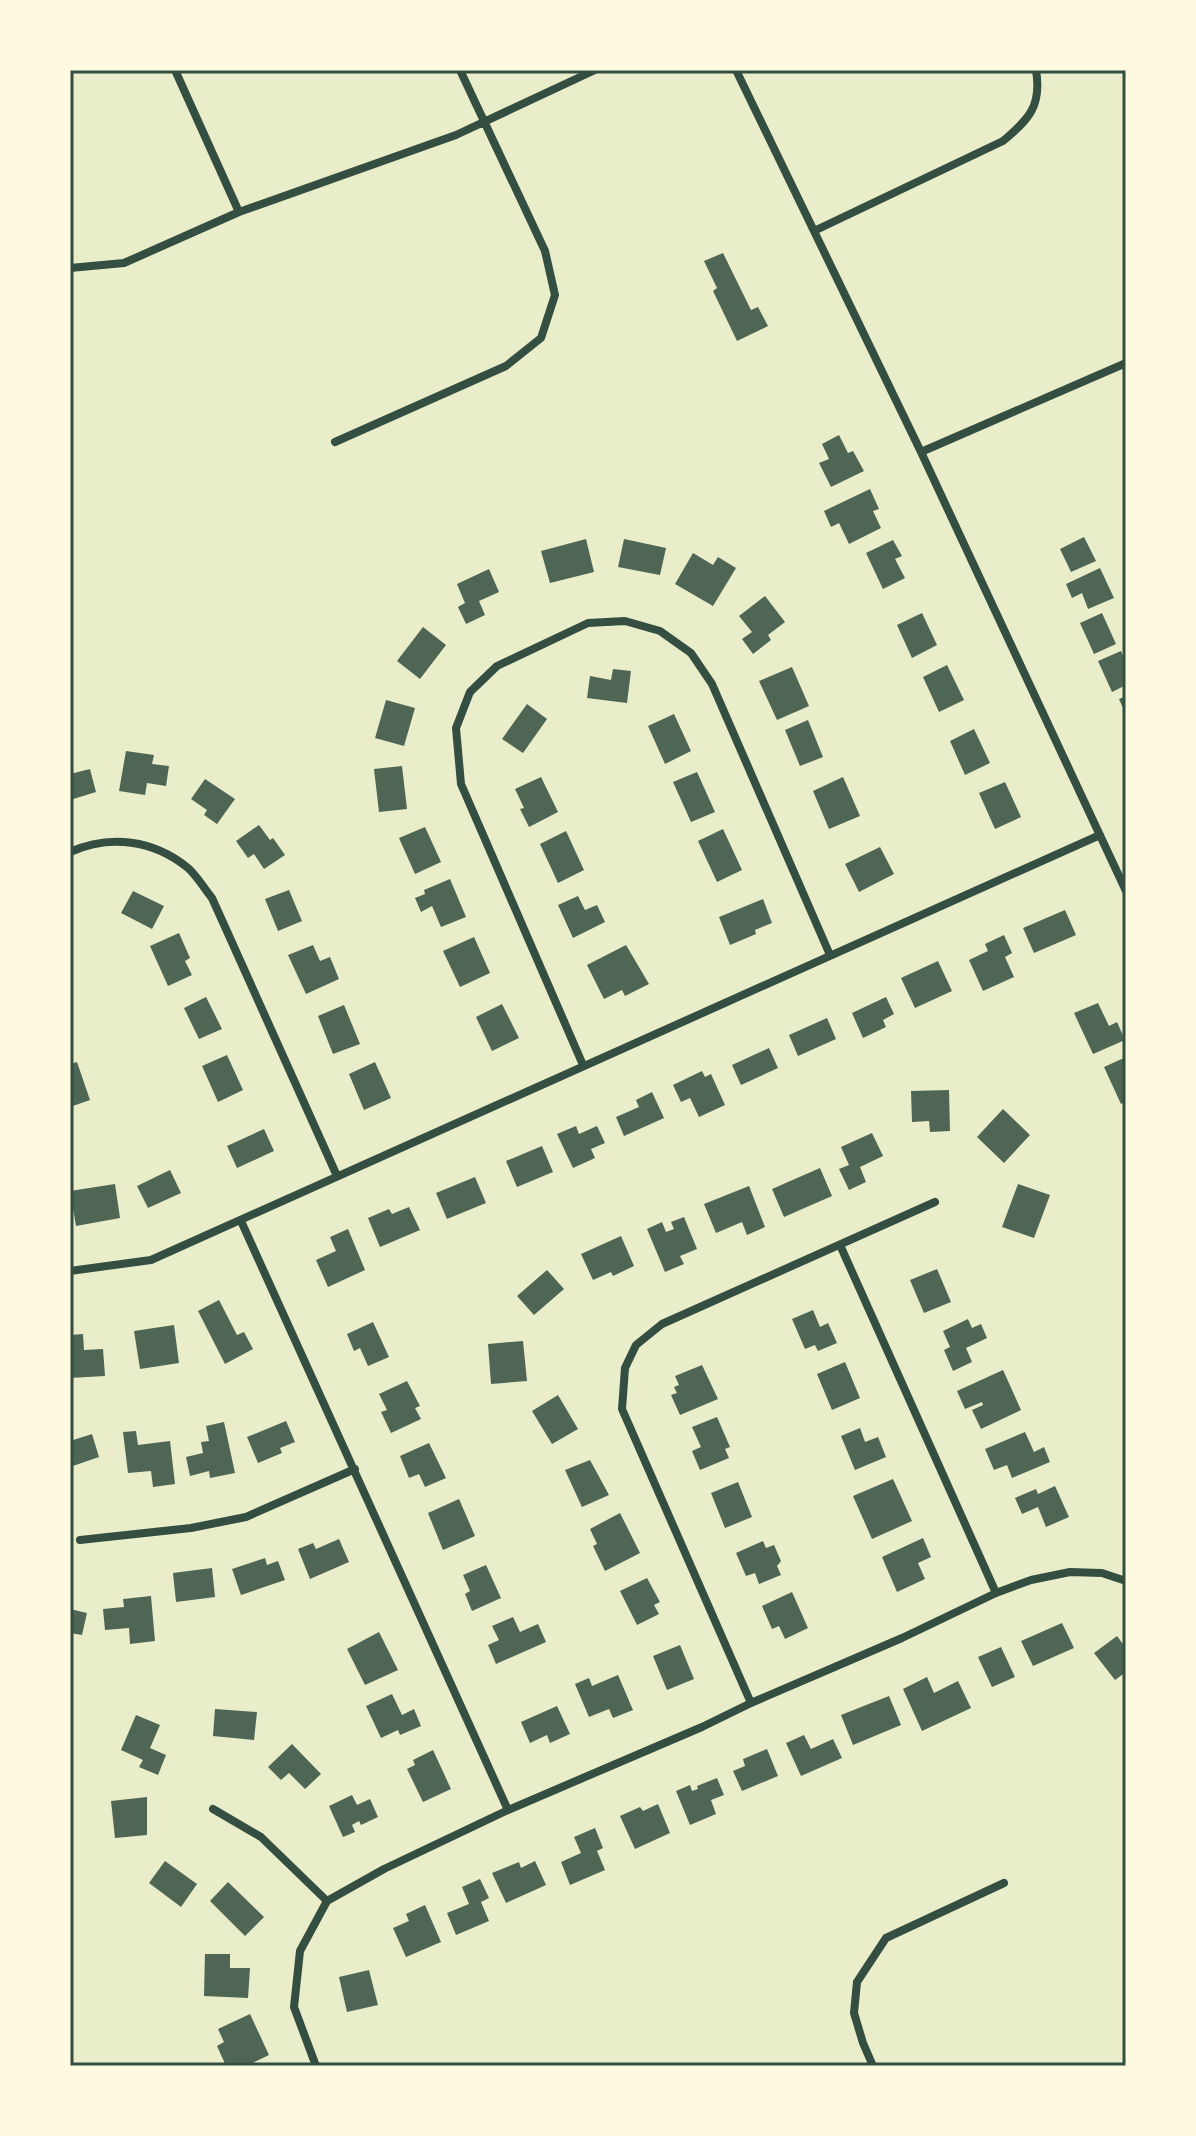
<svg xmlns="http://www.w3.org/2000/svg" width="1196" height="2136" font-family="Poppins,sans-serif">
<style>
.building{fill:#4f6655}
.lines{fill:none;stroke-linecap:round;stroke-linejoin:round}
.minor{stroke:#344e41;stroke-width:8}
.neatline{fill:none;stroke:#344e41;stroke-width:3}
</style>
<rect width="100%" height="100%" fill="#e9edc9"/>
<path class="building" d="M723 253 751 310 758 307 768 326 737 341 713 291 717 288 704 261Z
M839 435 848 453 853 451 864 471 831 487 819 463 829 459 822 444Z
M870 489 879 509 873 511 881 528 849 544 839 523 831 527 824 511Z
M1084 537 1096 561 1071 572 1060 549Z
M586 539 594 572 550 583 541 551Z
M624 539 666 548 660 575 618 567Z
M893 540 902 556 895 559 905 578 883 589 866 553Z
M693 553 713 565 718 557 736 568 713 606 675 584Z
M1100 568 1114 598 1088 609 1082 593 1072 598 1066 584Z
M489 569 499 592 479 601 485 615 466 624 458 607 465 603 457 584Z
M765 596 785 622 768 635 771 640 753 654 742 639 752 632 739 616Z
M922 613 937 645 912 658 897 625Z
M1102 613 1116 644 1094 654 1080 623Z
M423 627 446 645 420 679 397 661Z
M1121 651 1126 663V685L1112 692 1098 661Z
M947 665 964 700 939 712 923 677Z
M792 667 809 706 777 720 759 681Z
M613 669 631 671 627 703 587 698 590 676 611 680Z
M1126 696V715L1119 699Z
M386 700 415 708 404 746 375 738Z
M527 704 547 719 523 753 502 739Z
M674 714 691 751 665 764 648 726Z
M808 720 823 757 800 766 785 730Z
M974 729 990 763 965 775 950 741Z
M126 751 154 755 152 764 169 766 166 786 147 783 145 795 119 791Z
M402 766 407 809 379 812 374 769Z
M90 769 96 792 70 800V774Z
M697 772 715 812 691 822 673 782Z
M541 777 558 812 529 827 520 809 524 808 515 789Z
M843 777 860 816 829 829 813 791Z
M205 779 235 799 217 824 204 815 207 810 191 799Z
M1005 782 1021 817 995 829 979 793Z
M259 825 270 840 273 838 285 855 264 869 254 854 248 858 236 841Z
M425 827 441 862 415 874 399 838Z
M723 829 742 870 717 882 698 841Z
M566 831 584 870 558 883 540 844Z
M880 847 894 874 859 892 845 864Z
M450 879 466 917 441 927 432 906 421 912 415 898 425 894 424 890Z
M289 890 302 921 278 931 265 899Z
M133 891 164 906 152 929 121 913Z
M578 896 585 910 597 905 605 922 573 938 558 905Z
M763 899 772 923 755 930 756 934 730 945 719 917Z
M1065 910 1076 935 1034 953 1023 928Z
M179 933 190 958 185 961 192 975 168 986 150 946Z
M1004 935 1012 953 1005 957 1014 977 983 991 969 960 988 951 985 944Z
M474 937 490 973 460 987 443 951Z
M313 945 320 961 330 957 339 979 306 994 288 955Z
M626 945 649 984 625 996 622 990 604 999 587 965Z
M938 961 952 991 915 1008 901 978Z
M206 997 222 1029 199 1039 184 1008Z
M886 997 894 1014 883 1020 886 1027 863 1038 852 1013Z
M1098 1003 1109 1026 1117 1022 1125 1040 1093 1054 1074 1013Z
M502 1004 519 1038 492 1051 476 1017Z
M344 1005 360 1044 333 1054 318 1016Z
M827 1018 836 1039 798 1056 789 1035Z
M769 1048 778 1068 741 1085 732 1065Z
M227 1055 243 1090 218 1102 202 1066Z
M1126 1057V1102L1121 1104 1104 1067Z
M77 1062 90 1100 70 1107V1064Z
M375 1062 391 1098 364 1110 349 1074Z
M702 1071 705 1077 711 1074 725 1105 699 1117 690 1098 681 1102 673 1085Z
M949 1090 950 1131 930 1132 929 1121 912 1122 911 1091Z
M652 1092 664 1118 624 1136 616 1117 639 1107 636 1100Z
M1003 1109 1030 1135 1004 1163 977 1137Z
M576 1126 579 1134 597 1126 605 1143 591 1149 595 1158 573 1168 557 1134Z
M264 1129 274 1151 237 1168 227 1146Z
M872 1133 883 1156 860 1167 866 1182 849 1190 839 1169 849 1165 841 1147Z
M542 1146 553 1172 517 1187 506 1161Z
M820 1168 832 1196 784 1217 772 1189Z
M170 1170 181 1193 148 1208 137 1186Z
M475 1177 486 1203 447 1219 436 1193Z
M115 1184 120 1218 76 1226 70 1191Z
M1018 1184 1050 1195 1034 1238 1002 1227Z
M749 1186 765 1227 747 1235 742 1222 716 1233 704 1204Z
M409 1207 420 1230 380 1247 368 1218 389 1209 392 1214Z
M684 1217 697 1249 680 1256 684 1264 665 1272 647 1229 662 1222 666 1232 674 1229 671 1222Z
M348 1229 365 1270 328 1287 316 1260 336 1251 330 1237Z
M621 1236 634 1266 613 1276 611 1272 593 1280 581 1254Z
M937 1269 951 1302 924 1313 910 1280Z
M547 1270 564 1289 534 1315 517 1296Z
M219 1300 237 1335 244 1332 253 1349 225 1364 198 1311Z
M813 1310 820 1327 828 1323 837 1343 818 1351 815 1345 805 1349 792 1319Z
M968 1319 972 1328 981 1324 987 1338 966 1348 972 1362 953 1371 944 1350 950 1347 943 1331Z
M373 1322 389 1357 368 1366 360 1348 354 1351 347 1334Z
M174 1325 179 1363 140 1369 134 1331Z
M83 1334 84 1350 103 1349 105 1376 70 1378V1335Z
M523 1341 527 1381 491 1384 488 1344Z
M845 1362 860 1398 832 1410 817 1374Z
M702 1365 718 1399 680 1415 671 1395 677 1393 674 1387 679 1385 675 1376Z
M1003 1370 1021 1410 981 1429 972 1410 983 1405 982 1402 965 1409 957 1391Z
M407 1381 420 1406 415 1408 421 1419 391 1433 381 1412 387 1410 379 1394Z
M558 1395 578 1429 552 1444 532 1411Z
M717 1417 730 1447 725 1449 729 1458 700 1470 692 1451 701 1447 692 1427Z
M286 1421 295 1442 280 1448 282 1453 258 1463 247 1437Z
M224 1422 235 1473 210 1478 209 1471 190 1476 186 1457 203 1453 201 1442 209 1441 206 1426Z
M860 1428 865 1442 878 1437 886 1457 855 1470 841 1436Z
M136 1431 138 1445 170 1441 175 1484 153 1487 151 1471 128 1473 123 1432Z
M1025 1432 1034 1452 1044 1447 1050 1462 1012 1478 1007 1465 994 1470 985 1449Z
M92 1434 99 1457 70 1467V1441Z
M429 1443 446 1478 425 1487 419 1474 409 1478 400 1456Z
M590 1460 609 1495 582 1507 565 1470Z
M893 1479 912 1521 872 1539 853 1496Z
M738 1482 752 1517 725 1528 711 1493Z
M1055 1486 1069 1517 1046 1527 1038 1507 1022 1514 1015 1498 1036 1489 1038 1494Z
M459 1499 475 1536 443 1550 428 1513Z
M620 1513 640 1553 605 1571 593 1546 597 1544 590 1529Z
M923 1538 931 1557 918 1563 925 1579 897 1592 882 1557Z
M339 1539 349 1562 310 1579 298 1549 313 1543 316 1549Z
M763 1541 766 1548 774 1545 781 1561 777 1566 781 1575 759 1584 755 1573 746 1576 736 1553Z
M265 1558 267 1565 278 1561 285 1580 241 1595 232 1569Z
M486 1565 501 1598 472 1611 465 1594 470 1591 463 1575Z
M212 1568 215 1597 176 1602 173 1573Z
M647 1578 660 1602 654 1605 659 1614 637 1625 620 1591Z
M792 1592 808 1628 785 1639 779 1626 772 1629 762 1606Z
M151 1596 155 1641 130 1644 129 1628 105 1630 103 1609 124 1607 123 1599Z
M70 1609 87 1613 82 1635 70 1633Z
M513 1617 520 1632 538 1624 546 1642 496 1664 488 1645 499 1640 492 1626Z
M1062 1623 1074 1648 1033 1666 1021 1641Z
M379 1632 398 1670 365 1685 347 1649Z
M1117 1636 1126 1648V1672L1115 1680 1094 1653Z
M680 1645 694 1679 667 1690 653 1656Z
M1001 1647 1015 1677 992 1687 978 1657Z
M618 1675 633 1710 613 1718 609 1709 589 1717 575 1684 589 1678 592 1686Z
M927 1677 934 1693 958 1681 971 1708 922 1731 903 1689Z
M392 1694 402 1715 414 1709 421 1726 400 1735 398 1730 381 1738 366 1706Z
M889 1696 901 1725 853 1745 841 1715Z
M557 1706 570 1734 550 1743 547 1735 530 1743 521 1722Z
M215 1709 257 1712 254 1740 213 1736Z
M136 1715 160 1725 150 1748 166 1755 158 1775 139 1767 143 1760 121 1750Z
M804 1735 811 1749 833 1739 842 1758 801 1776 786 1743Z
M292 1744 321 1774 305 1789 289 1773 281 1780 268 1767Z
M767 1749 778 1776 742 1791 733 1771 745 1766 743 1759Z
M433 1750 451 1789 423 1802 407 1769 415 1765 413 1760Z
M717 1778 724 1795 711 1800 716 1814 690 1825 676 1791 690 1785 692 1791 698 1789 697 1786Z
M352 1795 357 1805 370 1799 378 1817 361 1825 359 1821 352 1825 355 1832 343 1837 329 1806Z
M147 1797V1835L115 1838 111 1801Z
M658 1804 670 1833 635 1849 620 1816 640 1807 643 1811Z
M595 1828 603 1848 597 1851 605 1870 570 1885 561 1862 581 1853 574 1837Z
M165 1861 197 1884 181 1907 149 1883Z
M535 1861 546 1885 506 1903 492 1873 519 1862 521 1868Z
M480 1879 489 1898 481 1902 489 1921 456 1935 447 1913 469 1904 462 1887Z
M228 1882 264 1917 245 1936 210 1901Z
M425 1905 441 1942 406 1957 393 1928 409 1921 406 1914Z
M205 1954H230V1968H250L248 1998 204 1996Z
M369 1970 378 2005 347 2012 339 1977Z
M250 2014 269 2055 246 2066H226L217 2046 224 2042 218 2029Z"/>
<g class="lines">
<path class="minor" d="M175 70 239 212
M736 70 921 452 1126 891
M814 231 1003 141C1029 119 1042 106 1036 70
M70 268 124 263 239 212 456 135 595 70
M335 442 506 366 541 338 555 295 545 251 460 70
M921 452 1126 363
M70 852C110 834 154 840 188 868 197 876 204 888 212 898L337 1176
M583 1065 461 784 456 728 470 692 497 666 588 623 625 621 660 631 691 653 712 684 830 955
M241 1221 508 1810
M840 1245 996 1593
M70 1271 151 1260 1100 835
M80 1540 191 1528 246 1517 355 1469
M751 1703 622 1409 625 1368 636 1345 662 1324 935 1202
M213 1809 261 1837 327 1901
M316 2066 294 2007 300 1951 327 1901 384 1869 508 1810 702 1727 751 1703 902 1638 996 1593 1031 1580 1070 1572 1102 1573 1126 1581
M873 2066 863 2043 854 2013 857 1982 886 1938 1004 1883"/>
</g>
<rect width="1196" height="2136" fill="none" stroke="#fefae0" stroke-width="144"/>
<rect x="72" y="72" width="1052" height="1992" class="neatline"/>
</svg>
